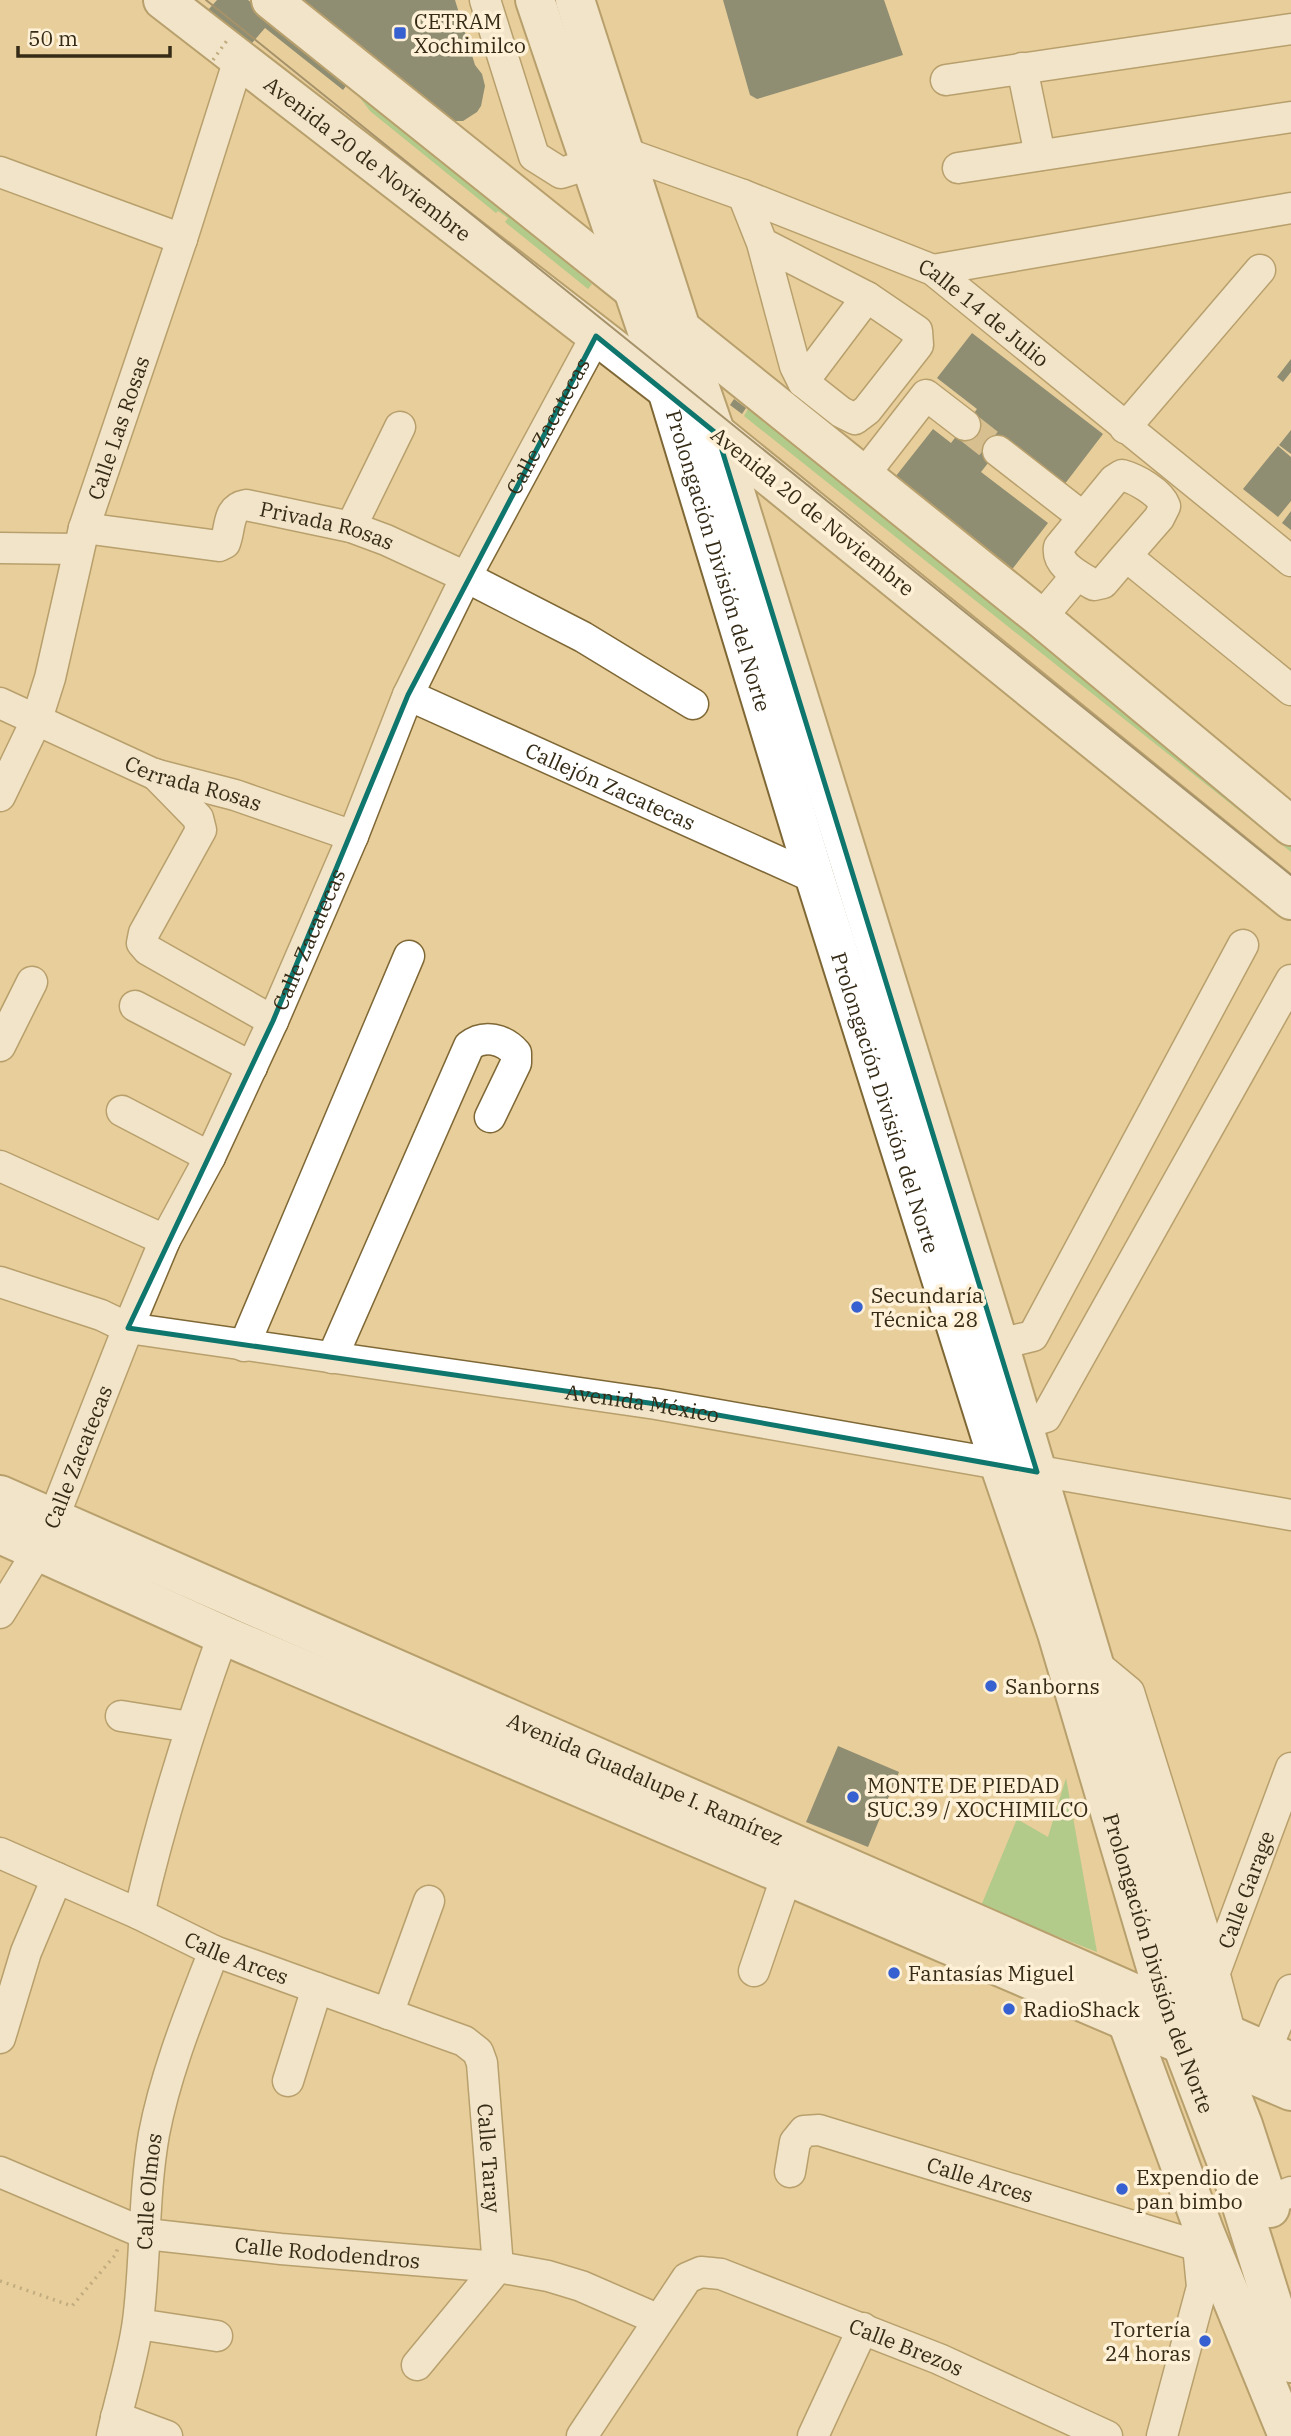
<svg xmlns="http://www.w3.org/2000/svg" width="1291" height="2436" font-family="'IBM Plex Serif',serif">
<style>
.green{fill:#71c576}
.building{fill:#253f42}
.lines{fill:none;stroke-linecap:round;stroke-linejoin:round}
.minor-tunnel{stroke:#c3ad80;stroke-width:30;stroke-dasharray:30 15;stroke-linecap:butt}
.minor-casing{stroke:#7f6836;stroke-width:33}
.major-casing{stroke:#7f6836;stroke-width:42}
.path{stroke:#95835d;stroke-width:3.5;stroke-dasharray:2 5;stroke-linecap:butt}
.minor{stroke:#fff;stroke-width:30}
.major{stroke:#fff;stroke-width:38}
.tram{stroke:#574a2f;stroke-width:2}
.path-bridge{stroke:#95835d;stroke-width:3.5;stroke-dasharray:2 5;stroke-linecap:butt}
.marked{fill:none;stroke:#0f766e;stroke-width:5;stroke-linejoin:round}
.poi-dot{fill:#3761d1;stroke:#fef1d7;stroke-width:2.5}
.labels{text-anchor:middle;dominant-baseline:central;stroke-width:7;stroke-linejoin:round;paint-order:stroke}
.poi-label{font-size:21px;fill:#352b16;stroke:#fef1d7;text-anchor:start}
.street-label{font-size:21px;fill:#352b16;stroke:#fef1d7}
</style>
<rect width="100%" height="100%" fill="#e7ce9a"/>
<path class="green" d="M349 83 592 284 588 289 505 222 508 218 498 211 496 213 370 111Z
M748 409 1291 843V852L744 416Z
M1066 1778 1097 1952 981 1906 1017 1819 1048 1837Z"/>
<path class="building" d="M178 0H197L209 9 217 0H248L345 78 346 86 343 90 265 28 252 43 312 91 310 92Z
M293 0H455L475 65 482 74 485 86 481 106 477 112 463 121H447Z
M723 0H884L903 55 757 99 750 95Z
M972 333 1103 434 1064 485 1006 440 981 472 1048 523 1010 572 892 481 933 429 951 443 977 409 937 378Z
M1291 359V372L1283 382 1277 377Z
M734 399 746 408 742 414 730 405Z
M1291 430V454L1279 445Z
M1278 446 1291 457V501L1278 517 1243 489Z
M1291 511V530L1282 523Z
M838 1746 899 1772 868 1847 806 1822Z"/>
<g class="lines">
<path class="minor-tunnel" d="M965 425 998 451"/>
<g class="minor-casing">
<g id="minor">
<path id="s1" d="M485 0 534 156 561 173 625 153 743 195 933 270 1291 561"/>
<path d="M1022 68 1040 155"/>
<path d="M946 80 1291 29"/>
<path d="M958 168 1291 117"/>
<path d="M0 172 182 239"/>
<path d="M743 195 762 243 795 366 803 382 841 412 855 419 867 410 918 345 917 331 867 297 762 243"/>
<path d="M933 270 1291 208"/>
<path d="M803 382 867 297"/>
<path d="M1125 428 1260 270"/>
<path d="M998 451 1083 517"/>
<path d="M863 476 926 395 965 425"/>
<path d="M351 527 400 427"/>
<path id="s2" d="M84 528 219 546 225 543C231 527 227 508 246 505L351 527 386 540 466 577 583 637 693 704"/>
<path d="M0 548 78 549"/>
<path d="M1126 556 1159 518 1165 506C1160 492 1136 479 1122 475L1114 480 1059 547C1056 566 1080 576 1094 585L1103 583 1126 556 1291 690"/>
<path d="M1041 618 1077 575"/>
<path id="s3" d="M408 695 815 878"/>
<path id="s4" d="M0 703 154 774 235 795 353 836"/>
<path d="M155 774 198 818 201 830 144 933 142 943 148 950 273 1021"/>
<path id="s5" d="M0 796 37 719 50 678 84 528 182 239 239 59"/>
<path d="M135 1006 252 1067"/>
<path d="M0 1046 32 982"/>
<path d="M122 1111 210 1157"/>
<path d="M0 1166 165 1240"/>
<path id="s6" d="M0 1282 101 1315 128 1328 656 1404 1291 1515"/>
<path d="M999 1344 1033 1336 1243 945"/>
<path d="M244 1346 409 956"/>
<path d="M332 1358 469 1046C484 1034 504 1039 516 1053V1063L490 1117"/>
<path d="M1023 1424 1046 1417 1291 980"/>
<path id="s7" d="M0 1613 38 1551 53 1519 128 1328 165 1240 210 1157 273 1021 353 836 408 695 466 577 596 336"/>
<path d="M1088 1658 1129 1692 1202 1926 1231 2036"/>
<path d="M121 1716 190 1727"/>
<path id="s8" d="M0 1853 139 1914 214 1951 464 2041 478 2052 482 2063 498 2267 417 2365"/>
<path d="M139 1914C161 1819 190 1727 223 1635"/>
<path d="M754 1971 787 1875"/>
<path id="s9" d="M1215 1972 1291 1768"/>
<path d="M388 2014 429 1901"/>
<path d="M0 2038 26 1952 57 1878"/>
<path d="M1257 2071 1291 1990"/>
<path d="M288 2081 317 1988"/>
<path id="s10" d="M0 2172 146 2234 281 2249 498 2267 548 2276 581 2286 657 2319"/>
<path id="s11" d="M790 2172 795 2142 804 2131 819 2130 1198 2246"/>
<path d="M1268 2201 1291 2192"/>
<path d="M138 2324 217 2336"/>
<path d="M116 2417 167 2436"/>
<path id="s12" d="M112 2436C120 2398 133 2359 138 2321 146 2259 143 2196 154 2134 166 2071 191 2011 214 1951"/>
<path id="s13" d="M582 2436 687 2278 701 2272 721 2274 939 2359 1107 2436"/>
<path d="M813 2436 863 2328"/>
<path d="M1162 2436 1202 2287 1198 2246 1205 2233"/>
</g>
</g>
<g class="major-casing">
<g id="major">
<path id="s14" d="M163 0 671 393"/>
<path d="M271 0 636 292"/>
<path id="s15" d="M535 0 667 390 815 878 1000 1466 1057 1633 1168 2008 1235 2184 1291 2363"/>
<path d="M575 0 700 388 728 469 999 1344 1193 1998 1243 2125 1270 2208"/>
<path d="M680 328 1041 618 1291 826"/>
<path d="M716 433 1291 900"/>
<path id="s16" d="M0 1495 1291 2062"/>
<path d="M0 1534 223 1635 1291 2091"/>
<path d="M1124 2007 1127 2021 1205 2233 1288 2436"/>
</g>
</g>
<path class="path" d="M0 2281 72 2306 116 2254 118 2247"/>
<use href="#minor" class="minor"/>
<use href="#major" class="major"/>
<path class="tram" d="M206 0 1291 875"/>
<path class="path-bridge" d="M213 60 228 39"/>
</g>
<path d="M0 0H1291V2436H0ZM596 336 717 434 1037 1472 656 1404 128 1328 273 1021 408 695Z" fill="#e7ce9a" fill-opacity=".55" fill-rule="evenodd"/>
<path class="marked" d="M596 336 717 434 1037 1472 656 1404 128 1328 273 1021 408 695Z"/>
<g class="poi-dot">
<rect x="393" y="26" width="14" height="14" rx="3.5"/>
<circle cx="857" cy="1307" r="7"/>
<circle cx="991" cy="1686" r="7"/>
<circle cx="853" cy="1797" r="7"/>
<circle cx="894" cy="1973" r="7"/>
<circle cx="1009" cy="2009" r="7"/>
<circle cx="1122" cy="2189" r="7"/>
<circle cx="1205" cy="2341" r="7"/>
</g>
<g class="labels">
<g class="poi-label">
<text x="414" y="21">CETRAM<tspan x="414" dy="24">Xochimilco</tspan></text>
<text x="871" y="1295">Secundaría<tspan x="871" dy="24">Técnica 28</tspan></text>
<text x="1005" y="1686">Sanborns</text>
<text x="867" y="1785">MONTE DE PIEDAD<tspan x="867" dy="24">SUC.39 / XOCHIMILCO</tspan></text>
<text x="908" y="1973">Fantasías Miguel</text>
<text x="1023" y="2009">RadioShack</text>
<text x="1136" y="2177">Expendio de<tspan x="1136" dy="24">pan bimbo</tspan></text>
<text x="1191" y="2329" text-anchor="end">Tortería<tspan x="1191" dy="24">24 horas</tspan></text>
</g>
<g class="street-label">
<text stroke="none"><textPath href="#s14" startOffset="259">Avenida 20 de Noviembre</textPath></text>
<text stroke="none"><textPath href="#s1" startOffset="658">Calle 14 de Julio</textPath></text>
<text stroke="none"><textPath href="#s7" startOffset="1309">Calle Zacatecas</textPath></text>
<text stroke="none"><textPath href="#s5" startOffset="388">Calle Las Rosas</textPath></text>
<text transform="translate(813 511) rotate(39)">Avenida 20 de Noviembre</text>
<text stroke="none"><textPath href="#s2" startOffset="273">Privada Rosas</textPath></text>
<text stroke="none"><textPath href="#s15" startOffset="590">Prolongación División del Norte</textPath></text>
<text stroke="none"><textPath href="#s4" startOffset="210">Cerrada Rosas</textPath></text>
<text stroke="none"><textPath href="#s3" startOffset="222">Callejón Zacatecas</textPath></text>
<text stroke="none"><textPath href="#s7" startOffset="742">Calle Zacatecas</textPath></text>
<text stroke="none"><textPath href="#s15" startOffset="1157">Prolongación División del Norte</textPath></text>
<text stroke="none"><textPath href="#s6" startOffset="656">Avenida México</textPath></text>
<text stroke="none"><textPath href="#s7" startOffset="175">Calle Zacatecas</textPath></text>
<text stroke="none"><textPath href="#s16" startOffset="705">Avenida Guadalupe I. Ramírez</textPath></text>
<text stroke="none"><textPath href="#s9" startOffset="88">Calle Garage</textPath></text>
<text stroke="none"><textPath href="#s8" startOffset="259">Calle Arces</textPath></text>
<text stroke="none"><textPath href="#s15" startOffset="2060">Prolongación División del Norte</textPath></text>
<text stroke="none"><textPath href="#s8" startOffset="626">Calle Taray</textPath></text>
<text stroke="none"><textPath href="#s11" startOffset="228">Calle Arces</textPath></text>
<text stroke="none"><textPath href="#s12" startOffset="248">Calle Olmos</textPath></text>
<text stroke="none"><textPath href="#s10" startOffset="341">Calle Rododendros</textPath></text>
<text stroke="none"><textPath href="#s13" startOffset="424">Calle Brezos</textPath></text>
</g>
</g>
<path d="M18 46v10h152v-10" fill="none" stroke="#352b16" stroke-width="3.5"/>
<text x="28" y="46" font-size="21" fill="#352b16" stroke="#fef1d7" stroke-width="5" paint-order="stroke">50 m</text>
</svg>
